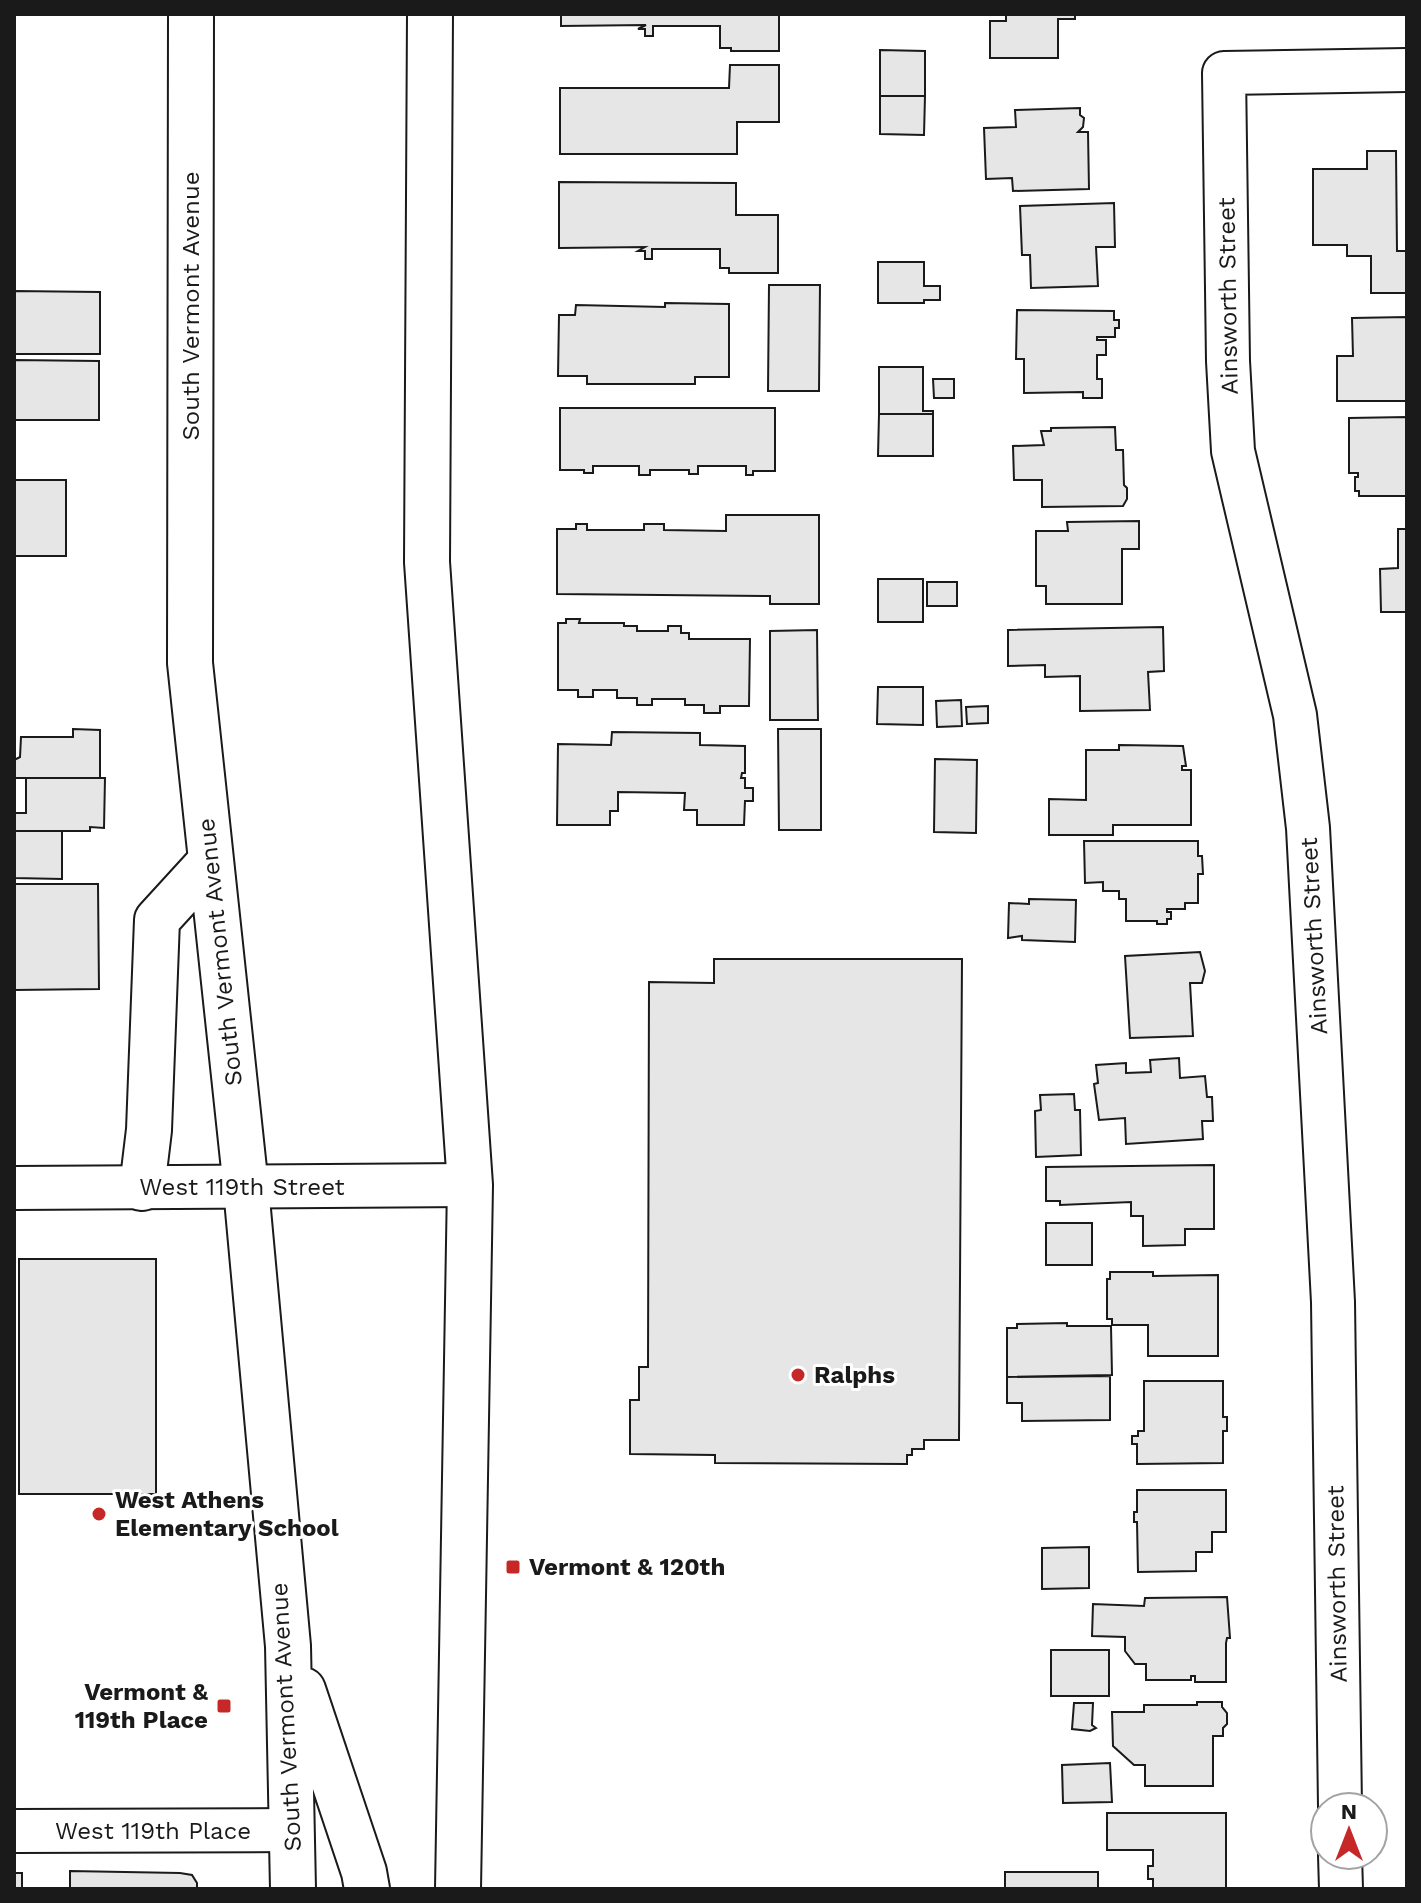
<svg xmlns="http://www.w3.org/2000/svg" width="1421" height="1903" font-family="'Work Sans',sans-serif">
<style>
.building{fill:#e6e6e6;stroke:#1a1a1a;stroke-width:2}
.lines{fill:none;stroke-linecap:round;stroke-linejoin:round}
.minor-casing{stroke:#1a1a1a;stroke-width:46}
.primary-casing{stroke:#1a1a1a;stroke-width:48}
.minor{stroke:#fff;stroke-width:42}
.primary{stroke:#fff;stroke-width:44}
.poi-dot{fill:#c62828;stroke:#fff;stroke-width:3}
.labels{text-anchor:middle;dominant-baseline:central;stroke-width:6;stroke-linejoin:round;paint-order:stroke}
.street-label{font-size:24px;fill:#1a1a1a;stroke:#fff}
.poi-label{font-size:24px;font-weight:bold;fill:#1a1a1a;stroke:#fff;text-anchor:start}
</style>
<rect width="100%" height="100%" fill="#fff"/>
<path class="building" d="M561 14H779V51H731V48H720V26H653V36H645V29H638L646 25 561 26Z
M1006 14H1075V19H1058V58H990V21H1006Z
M880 50 925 51V96H880Z
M730 65H779V122H737V154H560V88H729Z
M880 96H925L924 135 880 134Z
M1080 108V115L1084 118 1083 127 1078 132H1088L1089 189 1013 191 1012 178 986 179 984 128 1016 127 1015 110Z
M1367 151H1396L1397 251H1407V293H1371V256H1347V245H1313V169H1367Z
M559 182 736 183V215H778V273H729V268H720V249H652V259H645V251H638L645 247 559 248Z
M1114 203 1115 247H1096L1098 286 1031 288 1030 255H1022L1020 206Z
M878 262H924V286H940V300H924V303H878Z
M769 285H820L819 391H768Z
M14 291 100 292V354H14Z
M665 303 729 304V377H695V384H587V376H558L559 315H575L576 305 665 307Z
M1017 310 1114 311V320H1119V328H1115V337H1097V340H1106V355H1097V379H1102V398H1083V392L1024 393V359H1016Z
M1407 317V401H1337V356H1353L1352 318Z
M14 360 99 361V420H14Z
M879 367H923V411H933V414H879Z
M933 379H954V398H934Z
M560 408H775V471H753V475H746V466H698V474H689V470H650V475H639V466H593V473H584V470H560Z
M879 414H933V456H878Z
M1407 417V496H1359V491H1355V477H1358V473H1349V418Z
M1115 427 1116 450H1123L1124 485 1127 488V499L1123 506 1042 507V480H1014L1013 446 1044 445 1041 431H1051V428Z
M14 480H66V556H14Z
M726 515H819V604H770V596L557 594V529H576V524H587V530H644V524H664V530L726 531Z
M1139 521V549H1122V604H1046V586H1036V531H1068L1067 522Z
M1398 529H1407V612H1381L1380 569 1398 568Z
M878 579H923V622H878Z
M927 582H957V606H927Z
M566 619H580L579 623H624V626H637V631H668V626H681V633H689V639H750L749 706H720V713H704V705H685V699H652V705H637V698H617V690H593V697H578V690H558V623H566Z
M1163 627 1164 671 1148 672 1150 710 1080 711V676L1045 677V665L1008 666V630Z
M817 630 818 720H770V631Z
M878 687H923V725L877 724Z
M961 700 962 726 937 727 936 701Z
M988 706V723L967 724 966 707Z
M73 729 100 730V778H14V760L20 757 21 737H73Z
M778 729H821V830H779Z
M612 732 700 733V745L745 746V773H742L741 778H745V788H753V801H745L744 825H697V810H684L685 793 618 792V811H610V825H557L558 744 611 745Z
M1119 745 1183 746 1186 766H1182V770H1191V825H1113V835H1049V799L1086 800V750H1119Z
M935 759 977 760 976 833 934 832Z
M26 778H105L104 828 90 827V831H14V813H26Z
M14 831H62V879L14 878Z
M1084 841H1198V856H1202L1203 874H1198V903H1185V909H1167V912H1171V919H1167V924H1157V921H1126V899H1119V891H1103V882L1085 883Z
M14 884H98L99 989 14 990Z
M1029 899 1076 900 1075 942 1022 940V936L1008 938 1009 903 1029 904Z
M1200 952 1205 971 1202 983H1190L1193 1036 1130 1038 1125 956Z
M714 959H962L959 1440H924V1449H912V1455H907V1464L715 1463V1455L630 1454V1400H639V1367H648L649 982 714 983Z
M1179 1058 1180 1078 1205 1076 1207 1097H1212L1213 1121H1202L1203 1139 1126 1144 1125 1118 1099 1120 1094 1084 1098 1083 1096 1065 1126 1063V1073L1151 1072 1150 1060Z
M1074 1094 1075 1110H1080L1081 1155 1036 1157 1035 1111 1041 1110 1040 1095Z
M1214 1165V1229H1185V1245L1143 1246V1216H1131V1202L1060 1205V1201H1046V1167Z
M1046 1223H1092V1265H1046Z
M19 1259H156V1494H19Z
M1110 1272H1153V1276L1218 1275V1356H1148V1325H1112V1319H1107V1279H1110Z
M1067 1323V1326H1111L1112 1375 1007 1377V1328H1017V1324Z
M1110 1376V1420L1022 1421V1403H1007V1377Z
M1144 1381H1223V1417H1227V1431H1223V1463L1137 1464V1444H1132V1436H1138V1431H1144Z
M1137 1490H1226V1532H1212V1552H1196V1571L1138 1572 1137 1522H1134V1512H1137Z
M1089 1547V1588L1042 1589V1548Z
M1227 1597 1230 1638H1227L1226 1643V1682H1195V1676H1191V1680H1146V1664H1135L1125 1651V1637L1092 1636 1093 1604 1144 1606 1145 1598Z
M1051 1650H1109V1696H1051Z
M1197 1702H1222V1707L1227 1713V1724L1223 1728V1736H1213V1786H1145V1765H1134L1113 1746 1112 1712H1144V1705H1197Z
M1074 1703H1093L1092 1725 1096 1728 1090 1731 1072 1729Z
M1110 1763 1112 1802 1063 1803 1062 1765Z
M1107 1813H1226V1889H1153V1879H1148V1866H1153V1850H1107Z
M70 1871 180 1873 192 1875 197 1883V1889H70Z
M1005 1872H1098V1889H1005Z
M14 1873H22V1889H14Z"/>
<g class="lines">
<g class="minor-casing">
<path id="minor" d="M14 1188 470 1185
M1340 1807 1333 1302 1308 828 1295 715 1233 451 1228 361 1224 73 1407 70
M14 1831 292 1830
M1340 1855 1341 1889"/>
</g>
<g class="primary-casing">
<path id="primary" d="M191 14 190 663 246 1188 288 1646 293 1889
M430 14 427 562 470 1185 458 1889
M142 1188 149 1130 157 920 210 862
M303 1690 364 1872 367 1889"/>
</g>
<use href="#minor" class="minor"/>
<use href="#primary" class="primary"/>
</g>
<g class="poi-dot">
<circle cx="798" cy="1375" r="8"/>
<circle cx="99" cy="1514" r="8"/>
<rect x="505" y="1559" width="16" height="16" rx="4"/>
<rect x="216" y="1698" width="16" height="16" rx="4"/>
</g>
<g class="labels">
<g class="street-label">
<text transform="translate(1228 296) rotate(-91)">Ainsworth Street</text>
<text transform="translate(191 306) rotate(-90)">South Vermont Avenue</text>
<text transform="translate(1314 936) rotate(-93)">Ainsworth Street</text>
<text transform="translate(220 952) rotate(-96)">South Vermont Avenue</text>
<text x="242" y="1187">West 119th Street</text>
<text transform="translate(1337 1584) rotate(-91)">Ainsworth Street</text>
<text transform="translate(286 1717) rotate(-93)">South Vermont Avenue</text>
<text x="153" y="1831">West 119th Place</text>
</g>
<g class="poi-label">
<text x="814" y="1375">Ralphs</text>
<text x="115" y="1500">West Athens<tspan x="115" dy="28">Elementary School</tspan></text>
<text x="529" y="1567">Vermont &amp; 120th</text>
<text x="208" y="1692" text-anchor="end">Vermont &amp;<tspan x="208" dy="28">119th Place</tspan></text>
</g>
</g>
<rect width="1421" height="1903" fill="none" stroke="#1a1a1a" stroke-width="32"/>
<g transform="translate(1349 1831)"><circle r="38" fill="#ffffff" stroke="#a3a3a3" stroke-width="2"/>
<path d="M0-6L14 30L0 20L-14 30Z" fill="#c62828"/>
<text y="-12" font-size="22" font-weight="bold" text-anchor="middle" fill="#1a1a1a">N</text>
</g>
</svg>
